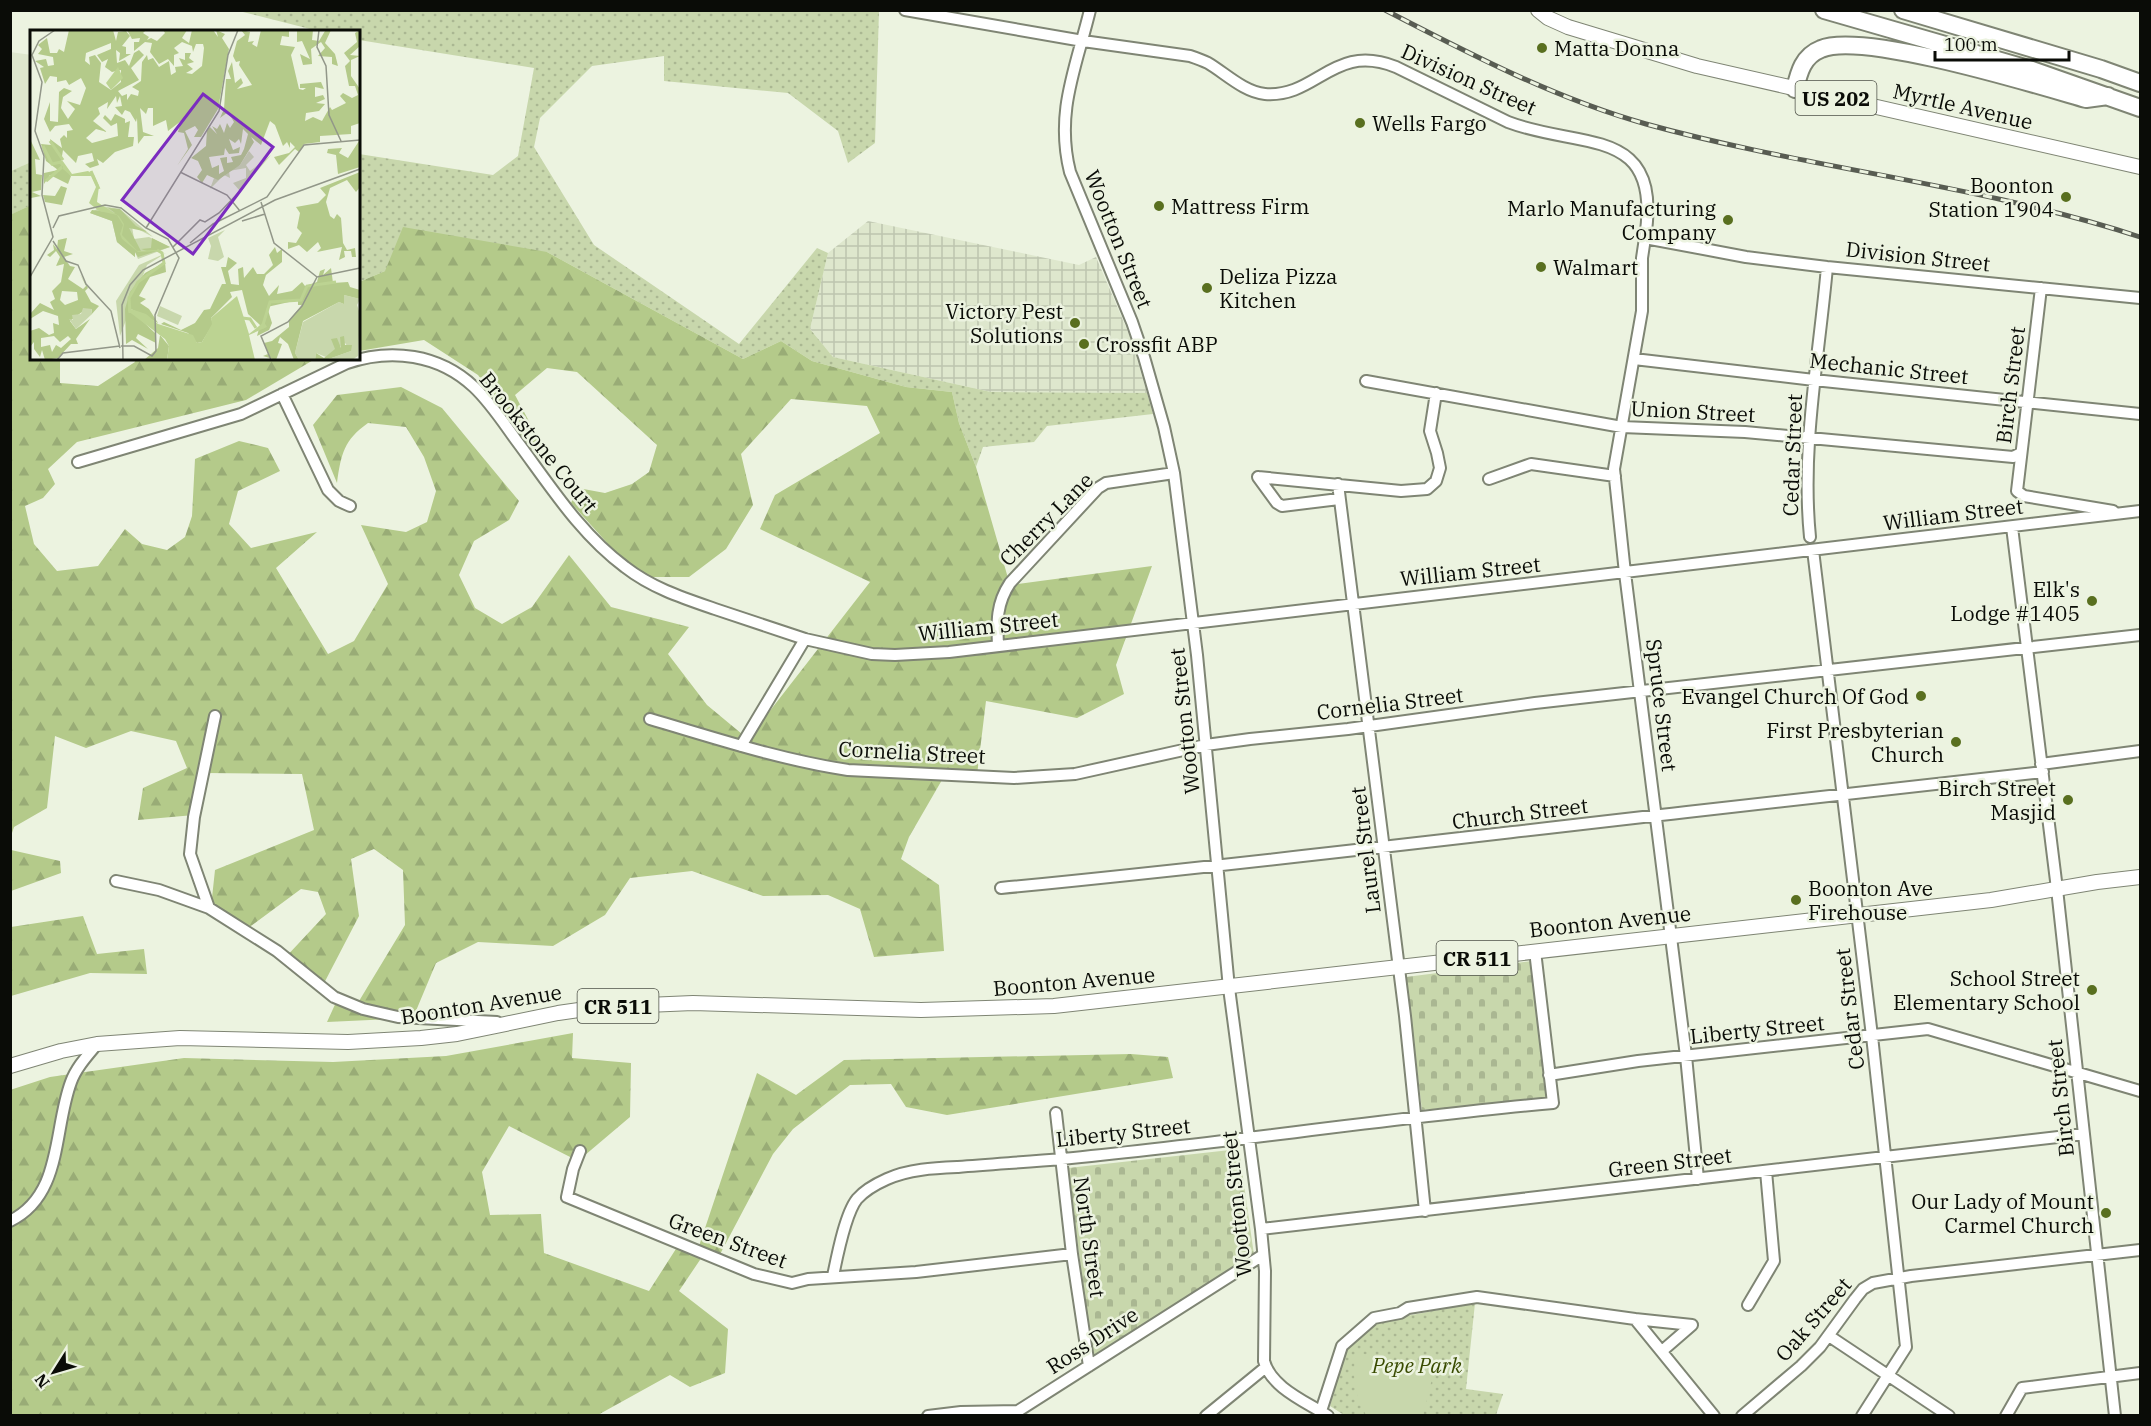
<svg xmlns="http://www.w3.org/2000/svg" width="2151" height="1426" font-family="'IBM Plex Serif',serif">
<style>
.built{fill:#dee7cd}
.industrial{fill:url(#industrial-grid)}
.grass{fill:url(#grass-dots)}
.forest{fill:url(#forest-firs)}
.cemetery{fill:url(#cemetery-stones)}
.pitch{fill:#c8d7ac}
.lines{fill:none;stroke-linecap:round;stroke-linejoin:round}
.minor-casing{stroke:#7f8574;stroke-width:14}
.major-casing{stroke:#7f8574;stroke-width:16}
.highway-casing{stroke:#7f8574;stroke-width:20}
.minor{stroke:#fff;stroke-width:10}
.major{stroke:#fff;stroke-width:14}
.highway{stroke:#fff;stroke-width:16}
.rail-casing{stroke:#585c52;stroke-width:5}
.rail{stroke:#ecf3e0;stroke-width:3;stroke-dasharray:9;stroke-linecap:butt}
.poi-dot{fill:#596f1f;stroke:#ecf3e0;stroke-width:2}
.labels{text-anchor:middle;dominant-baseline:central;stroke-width:5;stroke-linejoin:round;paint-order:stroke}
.shield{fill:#ecf3e0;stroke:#4e5148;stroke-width:1.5}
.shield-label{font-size:20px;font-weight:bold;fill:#0a0c07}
.poi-label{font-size:21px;fill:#0a0c07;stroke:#ecf3e0;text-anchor:end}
.street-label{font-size:21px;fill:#0a0c07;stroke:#ecf3e0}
.park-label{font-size:21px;font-style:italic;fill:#394b00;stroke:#ecf3e0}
.inset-river{fill:none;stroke:#bcd392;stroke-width:3}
.inset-road{fill:none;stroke:#929789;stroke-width:1.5}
.view{fill:#7b2cbf;fill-opacity:0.15;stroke:#7b2cbf;stroke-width:3}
.inset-edge{fill:none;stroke:#0a0c07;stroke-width:3}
</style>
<defs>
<pattern id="industrial-grid" width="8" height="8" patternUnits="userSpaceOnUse" patternTransform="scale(1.5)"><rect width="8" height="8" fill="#dee7cd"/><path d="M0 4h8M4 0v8" fill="none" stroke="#bdc5af"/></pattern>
<pattern id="grass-dots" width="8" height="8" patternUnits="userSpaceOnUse" patternTransform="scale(1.5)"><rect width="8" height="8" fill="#c8d7ac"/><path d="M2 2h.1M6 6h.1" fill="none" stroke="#aab792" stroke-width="1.8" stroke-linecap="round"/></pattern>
<pattern id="forest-firs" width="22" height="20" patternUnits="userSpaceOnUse" patternTransform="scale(1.5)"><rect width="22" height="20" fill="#b4ca8a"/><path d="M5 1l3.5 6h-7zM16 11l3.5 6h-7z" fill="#99ac76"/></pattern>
<pattern id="cemetery-stones" width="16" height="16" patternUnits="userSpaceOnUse" patternTransform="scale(1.5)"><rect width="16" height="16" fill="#c8d7ac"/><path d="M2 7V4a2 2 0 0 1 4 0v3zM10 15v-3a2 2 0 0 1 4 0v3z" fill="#aab792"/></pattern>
</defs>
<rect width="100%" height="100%" fill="#ecf3e0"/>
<path class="built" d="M10 52 32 55 31 162 11 171Z"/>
<path class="industrial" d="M868 221 1079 265 1096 257 1131 339 1147 393 991 392 833 357 810 329 828 253Z"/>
<path class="grass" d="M239 11H879L875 143 848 163 838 131 788 93 664 81V56L592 66 540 118 534 147 594 245 739 344 817 248 828 253 810 329 833 357 991 392 1147 393 1153 414 1047 426 1034 442 983 447 976 467 959 423 952 392 906 387 812 361 781 341 743 359 547 252 385 271 359 282V154L493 175 518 156 534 68 359 40 358 32 318 31Z
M31 162V205L11 215V171Z
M1475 1303 1466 1389 1503 1394 1496 1415H1344L1330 1406 1347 1346 1375 1322Z"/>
<path class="forest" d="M31 205 32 358 60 359V383L98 386 135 362 134 359H315L246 400 77 442 48 469 55 484 43 498 25 506 34 544 57 571 98 566 125 529 142 544 167 550 185 537 192 516 195 459 239 441 268 448 280 471 238 491 229 524 251 548 317 532 276 568 328 654 354 641 388 584 361 525 406 532 427 522 436 491 424 457 406 427 368 423C344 440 341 454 337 483L313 425 337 395 401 387 442 408 519 501 509 520 474 541 459 575 475 608 502 624 532 607 569 555 611 607 689 627 668 654 707 705 748 739 870 582 760 529 775 495 880 433 867 406 791 399 741 454 753 505 726 549 689 577H649L628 566 571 503 578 488 605 493 632 484 649 472 657 445 577 372 547 368 515 395 539 440 531 449 478 375 424 340 359 351V282L385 271 403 227 547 252 743 359 781 341 812 361 906 387 952 392 959 423 976 467 1010 585 1152 566 1116 665 1124 694 1077 718 986 701 977 775 946 773 909 837 901 859 939 885 944 951 874 957 860 909 828 895 763 896 692 871 630 878 605 915 553 946 478 942 436 963 413 1018 327 1022 338 998 356 1006 405 925 403 870 374 849 351 859 359 916 321 989 284 959 326 914 318 892 301 889 244 931 211 907 215 870 314 830 302 774 205 773 194 815 138 820 143 788 187 768 176 741 131 731 86 748 55 736 47 808 14 827 11 836 10 215Z
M11 850 60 861 61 873 11 891Z
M83 916 97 954 144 949 147 974 90 973 11 996V927Z
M573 1033 572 1058 631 1063 630 1117 578 1161 509 1126 482 1172 490 1215 541 1214 544 1253 649 1291 681 1241 698 1249 757 1073 796 1095 844 1060 1131 1054 1168 1057 1173 1078 947 1115 906 1107 891 1084 850 1085 793 1129 773 1154 717 1260 704 1254 679 1291 728 1329 725 1373 690 1387 670 1375 596 1416 11 1415 10 1090 50 1077 184 1058 333 1062 446 1056Z"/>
<path class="cemetery" d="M1532 961 1547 1099 1422 1110 1406 977Z
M1239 1149 1254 1255 1092 1356 1068 1168Z"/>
<path class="pitch" d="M1356 1352 1434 1371 1423 1415H1366C1354 1395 1352 1375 1356 1352Z"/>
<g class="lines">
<g class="minor-casing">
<path id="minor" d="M905 10 1083 41 1190 56C1196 58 1202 60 1208 63 1225 73 1244 92 1265 94 1317 98 1333 42 1396 67L1508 122C1581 150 1663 124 1645 238L1746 257 1827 267 2140 298
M1090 10C1076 68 1055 112 1070 172L1132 322 1144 357 1164 427 1174 473 1197 655 1229 988 1261 1229 1265 1271 1264 1361C1271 1388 1307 1402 1328 1416
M1645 238 1642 258V311L1614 469 1625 573 1686 1056 1698 1179
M2041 288 2017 491 2024 496 2113 511
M1634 359 1814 380 2140 414
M1366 381 1622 427 1745 432 2013 457 2021 453
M282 394 328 490 339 501 350 506
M78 462 241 414 347 363C391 348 439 354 474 387 490 402 503 422 516 440 549 484 580 534 625 567 652 588 683 598 715 609 745 619 775 629 805 639L741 746
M1258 477 1401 491 1427 489 1436 481 1440 468 1437 453 1430 431 1436 393
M1258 477 1277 503 1282 506 1339 499
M1489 479 1531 464 1615 476
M1338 484 1405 1016 1425 1211
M2012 527 2057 889 2115 1416
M1810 537C1801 447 1819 357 1827 267
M1813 550 1872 1036 1906 1347 1862 1416
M805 639 872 654 895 655 949 652 2140 511
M998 646C997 622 996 604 1010 583L1098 488 1106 483 1174 473
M215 716 194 817 190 854 209 908 277 951 334 997 363 1009 398 1017 497 1022
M650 719C715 738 781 760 848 770L1014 778 1075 774 1206 745 1250 739 1348 729 1535 703 2140 635
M2041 764 2140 751
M116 881 159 890 209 908
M1001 888C1230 866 1458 838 1687 812 1805 798 1924 786 2043 772
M1549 1075 1638 1061 1928 1029 2140 1091
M1056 1113 1072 1254 1089 1366
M580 1151 573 1169 567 1197 754 1274 792 1283 808 1279 916 1272 1072 1254
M10 1221C63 1195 53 1130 71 1082 76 1068 87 1056 97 1044
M1261 1229 2084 1134
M833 1276C837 1257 845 1214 857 1199 864 1191 878 1183 887 1179 909 1169 935 1168 958 1167 993 1164 1028 1162 1062 1159 1226 1143 1389 1118 1553 1103L1535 951
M1748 1305 1774 1261 1766 1171
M1635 1319 1692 1325 1662 1351
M1829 1336 1949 1416
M1321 1411 1342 1346 1374 1318 1400 1313 1408 1308 1477 1297 1635 1319 1714 1416
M928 1416 961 1412 1018 1411 1263 1255
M1206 1416 1266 1367
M1742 1416 1801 1366 1820 1347 1855 1299 1863 1289 1873 1283 1911 1276 2140 1250
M2006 1416 2022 1388 2140 1373"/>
</g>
<g class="major-casing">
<path id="major" d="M1538 10 1548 18 1568 27 1697 66 2140 167
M10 1066 61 1051 97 1044 180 1038 348 1042 421 1038 457 1034 558 1013 600 1007 693 1003 921 1010 1054 1006 1991 900 2097 882 2140 877"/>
</g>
<g class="highway-casing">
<path id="highway" d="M1824 10 2032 70 2140 108
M1903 10 2101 69 2140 83
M1795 89C1799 72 1803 56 1821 49 1862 31 2037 85 2086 99L2108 96"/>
</g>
<use href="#minor" class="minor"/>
<use href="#major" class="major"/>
<use href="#highway" class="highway"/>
<g class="rail-casing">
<path id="rail" d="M1385 10C1470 54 1554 98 1646 124 1809 169 1979 184 2140 237"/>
</g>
<use href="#rail" class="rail"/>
</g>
<g class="poi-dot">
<circle cx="1542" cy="48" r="6"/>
<circle cx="1360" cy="123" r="6"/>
<circle cx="2066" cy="197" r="6"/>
<circle cx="1159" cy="206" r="6"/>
<circle cx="1728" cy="220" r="6"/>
<circle cx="1541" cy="267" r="6"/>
<circle cx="1207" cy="288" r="6"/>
<circle cx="1075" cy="323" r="6"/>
<circle cx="1084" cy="344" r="6"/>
<circle cx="2092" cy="601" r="6"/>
<circle cx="1921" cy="696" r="6"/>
<circle cx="1956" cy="742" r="6"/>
<circle cx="2068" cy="800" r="6"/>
<circle cx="1796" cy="900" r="6"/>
<circle cx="2092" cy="990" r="6"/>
<circle cx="2106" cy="1213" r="6"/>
</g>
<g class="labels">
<g class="shield">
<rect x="1795.5" y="81" width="81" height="34" rx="4.5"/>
<rect x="1436.5" y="941" width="81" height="34" rx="4.5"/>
<rect x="577.5" y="989" width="81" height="34" rx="4.5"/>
</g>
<g class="shield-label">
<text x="1836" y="98">US 202</text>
<text x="1477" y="958">CR 511</text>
<text x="618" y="1006">CR 511</text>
</g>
<g class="poi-label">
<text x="1554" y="48" text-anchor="start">Matta Donna</text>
<text x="1372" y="123" text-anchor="start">Wells Fargo</text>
<text x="2054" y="185">Boonton<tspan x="2054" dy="24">Station 1904</tspan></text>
<text x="1171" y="206" text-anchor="start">Mattress Firm</text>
<text x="1716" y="208">Marlo Manufacturing<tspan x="1716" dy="24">Company</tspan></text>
<text x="1553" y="267" text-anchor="start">Walmart</text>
<text x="1219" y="276" text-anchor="start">Deliza Pizza<tspan x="1219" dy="24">Kitchen</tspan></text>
<text x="1063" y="311">Victory Pest<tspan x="1063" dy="24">Solutions</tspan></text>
<text x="1096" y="344" text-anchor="start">Crossfit ABP</text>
<text x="2080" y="589">Elk's<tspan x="2080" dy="24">Lodge #1405</tspan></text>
<text x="1909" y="696">Evangel Church Of God</text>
<text x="1944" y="730">First Presbyterian<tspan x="1944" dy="24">Church</tspan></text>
<text x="2056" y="788">Birch Street<tspan x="2056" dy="24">Masjid</tspan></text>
<text x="1808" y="888" text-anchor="start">Boonton Ave<tspan x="1808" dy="24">Firehouse</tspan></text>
<text x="2080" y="978">School Street<tspan x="2080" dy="24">Elementary School</tspan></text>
<text x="2094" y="1201">Our Lady of Mount<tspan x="2094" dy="24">Carmel Church</tspan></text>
</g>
<g class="street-label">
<text transform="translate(1469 79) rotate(24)">Division Street</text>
<text transform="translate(1963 106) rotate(13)">Myrtle Avenue</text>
<text transform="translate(1119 239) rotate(68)">Wootton Street</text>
<text transform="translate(1918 256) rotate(6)">Division Street</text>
<text transform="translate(1889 368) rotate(6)">Mechanic Street</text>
<text transform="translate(2010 385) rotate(-83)">Birch Street</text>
<text transform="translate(1693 411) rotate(3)">Union Street</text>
<text transform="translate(539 442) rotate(51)">Brookstone Court</text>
<text transform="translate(1792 455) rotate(-88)">Cedar Street</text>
<text transform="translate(1953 514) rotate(-7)">William Street</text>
<text transform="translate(1046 519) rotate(-45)">Cherry Lane</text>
<text transform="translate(1470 571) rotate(-6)">William Street</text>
<text transform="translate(988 626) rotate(-6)">William Street</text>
<text transform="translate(1390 703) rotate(-7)">Cornelia Street</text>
<text transform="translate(1662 705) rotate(83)">Spruce Street</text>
<text transform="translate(1184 721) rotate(-96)">Wootton Street</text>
<text transform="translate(912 752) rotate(3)">Cornelia Street</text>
<text transform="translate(1520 813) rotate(-7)">Church Street</text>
<text transform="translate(1365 850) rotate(-97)">Laurel Street</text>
<text transform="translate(1610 921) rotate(-6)">Boonton Avenue</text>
<text transform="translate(1074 981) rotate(-5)">Boonton Avenue</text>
<text transform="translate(481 1004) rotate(-9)">Boonton Avenue</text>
<text transform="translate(1849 1009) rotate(-97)">Cedar Street</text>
<text transform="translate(1757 1029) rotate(-6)">Liberty Street</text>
<text transform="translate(2060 1098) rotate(-96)">Birch Street</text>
<text transform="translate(1123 1132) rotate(-6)">Liberty Street</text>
<text transform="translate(1670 1162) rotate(-7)">Green Street</text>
<text transform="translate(1236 1204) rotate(-96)">Wootton Street</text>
<text transform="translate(1090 1237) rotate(82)">North Street</text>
<text transform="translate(728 1240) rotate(20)">Green Street</text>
<text transform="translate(1813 1319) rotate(-49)">Oak Street</text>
<text transform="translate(1092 1340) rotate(-33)">Ross Drive</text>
</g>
<g class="park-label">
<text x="1417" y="1365">Pepe Park</text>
</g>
</g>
<g transform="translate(30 30)">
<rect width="330" height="330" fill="#ecf3e0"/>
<path d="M219 121 224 127 216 135 220 141 241 125 210 161 203 153 216 148V138L199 141 200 148 194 145 180 159 184 148 188 149 198 140 210 135ZM72 176 90 179 123 207 102 196 104 209 119 207 140 217 108 229 105 222V227L87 212 82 191 60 183ZM195 200 188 207 194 227 188 231 178 229 181 216 178 208ZM136 223 117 235 90 306 86 271 109 235ZM314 265 330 269 327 275 330 284 328 326 322 330H296L321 321 315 313 296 327 286 323 285 330H269L265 323 273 292 309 272 314 274 310 267Z" fill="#c8d7ac"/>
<path d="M39 0H83L86 11 88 2 96 1 100 6 92 16 96 17V24H101L89 31 90 23 86 20 87 33 95 30 99 36 104 23 109 20 114 25 101 38 109 50 88 61 92 66 97 64V70L101 64 108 66 109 61 102 57 111 51 112 32 117 25 118 30 123 28 129 37 139 31 141 45 146 42 145 37 153 36 149 28 155 30V23H161L159 28 164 32 157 34 163 39 156 43 162 44 172 36 174 18 173 14H166L163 22 162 16 152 12 144 18 149 23 144 25V36L138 29 129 34 120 22 122 13 115 12 104 21V12H109L110 8 102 9 97 0H116L113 3 119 7 117 10 121 8 127 11 135 3 133 0H157L152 8 159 13 162 0H183L188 7 186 0 195 4 192 8 199 19 188 79 171 107H164L168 100 165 96 155 101 162 115 147 136 158 119 154 103 148 102 151 91 138 101 136 90 123 96V78H118L116 84 110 78 113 102 124 106H114L108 114 107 88 106 92 100 82 95 80 92 85 85 77 92 76 90 66 87 73 86 66 77 79 78 72 68 78 70 84 63 91 77 102 66 99 56 108 62 113 88 106 87 93 81 96 73 88 75 85 81 91 85 84 95 89V93L100 91 98 107H104L103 116 85 122 73 133 67 129 69 135 60 138 55 134 64 131 62 123 48 126 46 133 33 120 31 132 41 146 38 154 20 145 14 154V143L28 140 16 131 11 114 21 115 20 109 32 118 30 109 34 105 37 108V101L43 100 39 94 25 96 20 102 14 89 20 72V91L28 92 29 62 34 58 42 61 33 67 31 78 38 89 45 79 37 71 50 75 56 58 51 48 39 55 36 50 27 52V47L20 46 15 54 10 38 14 37 5 31 16 29 18 36 24 35 23 27 8 24 12 19 8 15 17 8 20 23H27L29 19 34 22ZM81 13V19L67 25 72 32 78 29 75 37 82 42 91 40V52L81 60 69 52 71 33 65 25 59 27 60 35 55 31 56 23ZM211 0 220 2 218 12 224 11 222 14 227 17 231 0 259 1V7L252 6 250 15 265 17 261 25 269 59 273 60 276 58H270V54L291 52 294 59 285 57V67L293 65 295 69 286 73 295 74 289 81 276 83 275 91 283 87 292 91 300 77 302 80 316 73 310 66 313 63 322 68 328 65 325 56H319L315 36 320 31 314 23 327 12 325 3 330 0V16L320 25 330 26 321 30V46L330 59V93L321 96V104L290 106V112L274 114 269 122 265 119 249 135 244 127 259 123 265 117 260 112V118L257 112 253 116 245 95 240 91 231 115 221 107 224 112 210 135 188 150 177 145 172 153 167 147 172 140 168 131 161 128 176 116 177 100 180 97 187 104 182 96 187 99 190 94 194 103 197 93 200 98 204 92 198 82 190 88 194 79 196 49H201L198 41 202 32 205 53 211 48 213 53 207 59 222 55 209 35 210 31 206 32 203 26 207 11 215 5ZM213 99 218 104 214 119 211 125 201 127 203 132 197 133V127L190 128 194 141 189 144V135L182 138 179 127 194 125 195 118 199 124 209 123 210 117 203 120 199 109 205 113 209 109 211 114ZM267 0H283L282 10 289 11 295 1 301 0 295 13 305 24 308 36 302 34V27L288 26 295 18 291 12 281 19 282 34 273 35 270 24 280 29 272 11 267 12ZM0 109 10 130 5 129 6 144 12 145 11 160 2 162 11 166 1 168 0 174ZM329 111 330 137 308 144 306 125 297 123 298 119 312 118 309 123 318 128ZM330 142V157L326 162 317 150 300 158 296 172 300 186 304 189 307 184 311 188 313 213 317 220 325 218 326 227H322L321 221H314L315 227 309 230 312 217 287 222 291 218 288 212 277 222 269 215 258 219V212L266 213 272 203 267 198 270 183 266 177 288 173 296 165 290 158ZM31 156 37 158 32 175 15 172 13 165 25 166ZM78 178 90 179 106 196 118 202 99 198 111 221 108 222 117 221 111 219 121 218 122 208 140 217 108 227 105 222V227L87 212 82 191 60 183 62 180 85 183ZM37 208 34 221 43 224 34 227 40 236 45 237 38 249 53 259 56 256 50 244 58 258 55 261 61 272 69 276 61 285 62 279H56L40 291 46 299 60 289 46 309 48 314H41L28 328 15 330 12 320 10 327 4 319V312L0 317V301L9 298 19 305 24 303 23 293 29 295 28 286 13 281 0 289V284L10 273 24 280 20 272 25 269 22 261 31 252 34 234 26 236 30 227 26 221 20 227 17 225 24 220 23 214 27 219 28 210ZM32 261 47 262 48 270 35 275 30 270ZM24 306 30 312 38 306 41 309 31 318 26 315 22 322 20 315 11 317V308ZM245 217 247 223 252 219V232L236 245 233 255 239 266 249 255 247 264 262 261 272 252 275 256 287 252 290 241 295 239 293 245 301 238 303 253 318 252 320 257 330 260V269L314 265V274L309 272 273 291 265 323 269 330H264L258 314 250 307 248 313 252 314 246 330 233 326 238 324 234 313 242 311 259 297V290L272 275H268V270L237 277 242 293 239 300 227 306 230 295 218 284 212 260 200 262 202 267 181 288 183 294 172 312 167 313 158 303 131 294 134 292 151 300 165 293 174 280 180 279 192 254H196L191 237H196L198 227 207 233 198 241 201 254 209 255 208 239 213 237 214 248 223 237 227 244H234L243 235 239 225ZM135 232 136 242 120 247 109 266 116 269 110 273 119 279 128 293 99 278 126 304V313L108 304 106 308 118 319 102 310 96 314 95 279 100 262 115 243ZM130 305 139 316 137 330H114L128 318ZM314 306 315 315H322L321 321 296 330H285L286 323 294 328 305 319 301 309 307 308 311 318 310 307Z" fill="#b4ca8a" fill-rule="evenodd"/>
<path d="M53 278 62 279 61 285 46 299 39 289 43 290 42 285 51 284Z" fill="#c8d7ac"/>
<path d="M130 276 152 286 148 295 127 286Z" fill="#c8d7ac"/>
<path d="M88 37 93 48 81 60 76 53ZM32 130 42 144 58 141 64 145 69 156 67 172 89 186 94 194 92 205 107 221 125 220 131 221 108 222 92 209 90 204 93 195 87 185 69 181 59 173 66 157 61 146H41L33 139ZM207 266 219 304 234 292 237 297 219 305 225 330H137L139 316 135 309 98 281V278L116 284 128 294 163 305 167 313 172 312 182 294 181 288Z" fill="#bcd392"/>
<path class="inset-river" d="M20 111 33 130M13 116 22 134 31 132 33 136M61 141 69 159M16 151 32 137M100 283 99 268 108 252 134 233 132 223 127 220M212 288 220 289 226 298M232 298 240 272 271 270 277 256 306 252"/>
<path class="inset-road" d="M289 0 287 17 296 36 299 85 311 111M150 142 197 165 210 181M231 172 244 213 287 247 330 238M212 191 235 184M23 198 29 186 75 175 91 178 116 198M23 211 36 231 48 235 56 254 81 281 90 318M160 213 183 194 237 167 274 115 330 110M143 217 170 190 175 192 189 183 211 160M0 247 23 207 12 165 14 126 5 101 12 52 2 25 9 11 25 0M91 316H104L122 326 126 321 125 285 149 228 138 209 116 198 189 81 198 25 208 0M27 330 33 323 90 316M93 330 92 275 100 255 113 240 245 170 330 139M241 330 231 306 258 292 272 276 287 247"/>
<path class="view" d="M173 64 243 117 163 224 92 170Z"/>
<rect width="330" height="330" class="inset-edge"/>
</g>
<rect width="2151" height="1426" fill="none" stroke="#0a0c07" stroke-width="24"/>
<g transform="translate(54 1372) rotate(233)" stroke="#ecf3e0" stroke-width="4.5" paint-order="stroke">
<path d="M0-4.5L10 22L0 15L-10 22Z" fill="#0a0c07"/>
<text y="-9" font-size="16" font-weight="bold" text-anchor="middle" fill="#0a0c07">N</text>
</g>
<path d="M1935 51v9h134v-9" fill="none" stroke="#0a0c07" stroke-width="3"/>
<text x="1944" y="51" font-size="18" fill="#0a0c07" stroke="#ecf3e0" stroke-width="4.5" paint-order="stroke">100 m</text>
</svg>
